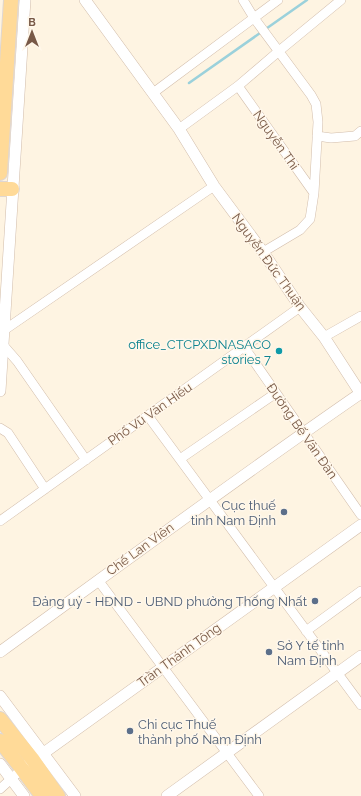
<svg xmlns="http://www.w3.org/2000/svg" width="361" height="796" font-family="Raleway,sans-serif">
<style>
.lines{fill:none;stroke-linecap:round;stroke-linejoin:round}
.stream{stroke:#9bd1db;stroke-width:2.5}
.minor-casing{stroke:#d2bdab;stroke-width:10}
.tertiary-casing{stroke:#d2bdab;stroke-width:12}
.primary-casing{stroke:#dfd7d3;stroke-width:16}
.minor{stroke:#fff;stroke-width:9}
.tertiary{stroke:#fff;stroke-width:11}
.primary{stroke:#ffda98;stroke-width:14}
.culture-dot{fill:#0f9aa8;stroke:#fff7ea;stroke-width:1.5}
.service-dot{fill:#5c6f8a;stroke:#fff7ea;stroke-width:1.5}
.labels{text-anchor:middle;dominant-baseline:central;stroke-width:3;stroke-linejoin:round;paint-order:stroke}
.street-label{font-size:13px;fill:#785947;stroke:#fff7ea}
.culture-label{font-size:13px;fill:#0d838f;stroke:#fff7ea;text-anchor:end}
.service-label{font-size:13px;fill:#4e5e75;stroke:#fff7ea;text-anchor:end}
</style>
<rect width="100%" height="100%" fill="#fef4e2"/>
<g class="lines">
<path class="stream" d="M189 83 307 0"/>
<g class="minor-casing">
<path id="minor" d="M243 0 254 18 311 95 316 104 318 122 314 193 310 219 300 230 263 252
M238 86 314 193
M153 93 278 0
M179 129 238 86 279 51 341 0
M317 136 331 138 355 136 361 131
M0 333 214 186
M324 337 361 316
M3 345 17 361 86 460
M244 347 361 515
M148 416 361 705
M0 428 8 433 45 489
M180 459 276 393
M0 521 300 307
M98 580 259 796
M306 631 361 591
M0 789 22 769"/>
</g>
<g class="tertiary-casing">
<path id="tertiary" d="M85 0 179 129 214 186 263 252 300 307 324 337 361 394
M0 391 25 0
M0 652C120 565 239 477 361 393
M0 696 75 796
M0 764 24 796
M27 765 361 525
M167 796 361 656"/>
</g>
<g class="primary-casing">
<path id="primary" d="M0 173 11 0
M0 189H12
M0 719 33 760 58 796
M0 741 22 769 42 796"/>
</g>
<use href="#minor" class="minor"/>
<use href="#tertiary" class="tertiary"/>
<use href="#primary" class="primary"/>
</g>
<circle class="culture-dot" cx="279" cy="351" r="4"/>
<g class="service-dot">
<circle cx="284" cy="512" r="4"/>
<circle cx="315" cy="601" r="4"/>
<circle cx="269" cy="652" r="4"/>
<circle cx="130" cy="731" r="4"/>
</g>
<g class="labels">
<g class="street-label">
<text transform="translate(276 140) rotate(55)">Nguyễn Thi</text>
<text transform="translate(269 262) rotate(54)">Nguyễn Đức Thuận</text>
<text transform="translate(150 414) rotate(-35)">Phố Vũ Văn Hiếu</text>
<text transform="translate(302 431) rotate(55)">Đường Bế Văn Đàn</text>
<text transform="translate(140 549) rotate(-36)">Chế Lan Viên</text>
<text transform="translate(179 655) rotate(-36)">Trần Thánh Tông</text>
</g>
<g class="culture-label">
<text x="271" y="344">office_CTCPXDNASACO<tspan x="271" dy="15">stories 7</tspan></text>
</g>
<g class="service-label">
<text x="276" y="505">Cục thuế<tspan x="276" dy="15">tỉnh Nam Định</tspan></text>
<text x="307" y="601">Đảng uỷ - HĐND - UBND phường Thống Nhất</text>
<text x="277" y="645" text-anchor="start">Sở Y tế tỉnh<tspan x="277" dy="15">Nam Định</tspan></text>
<text x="138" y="724" text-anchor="start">Chi cục Thuế<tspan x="138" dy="15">thành phố Nam Định</tspan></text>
</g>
</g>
<g transform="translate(32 32)" stroke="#fff7ea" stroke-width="3" paint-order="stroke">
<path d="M0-3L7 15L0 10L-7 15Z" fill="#785947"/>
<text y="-6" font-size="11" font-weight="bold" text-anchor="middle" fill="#785947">B</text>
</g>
</svg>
